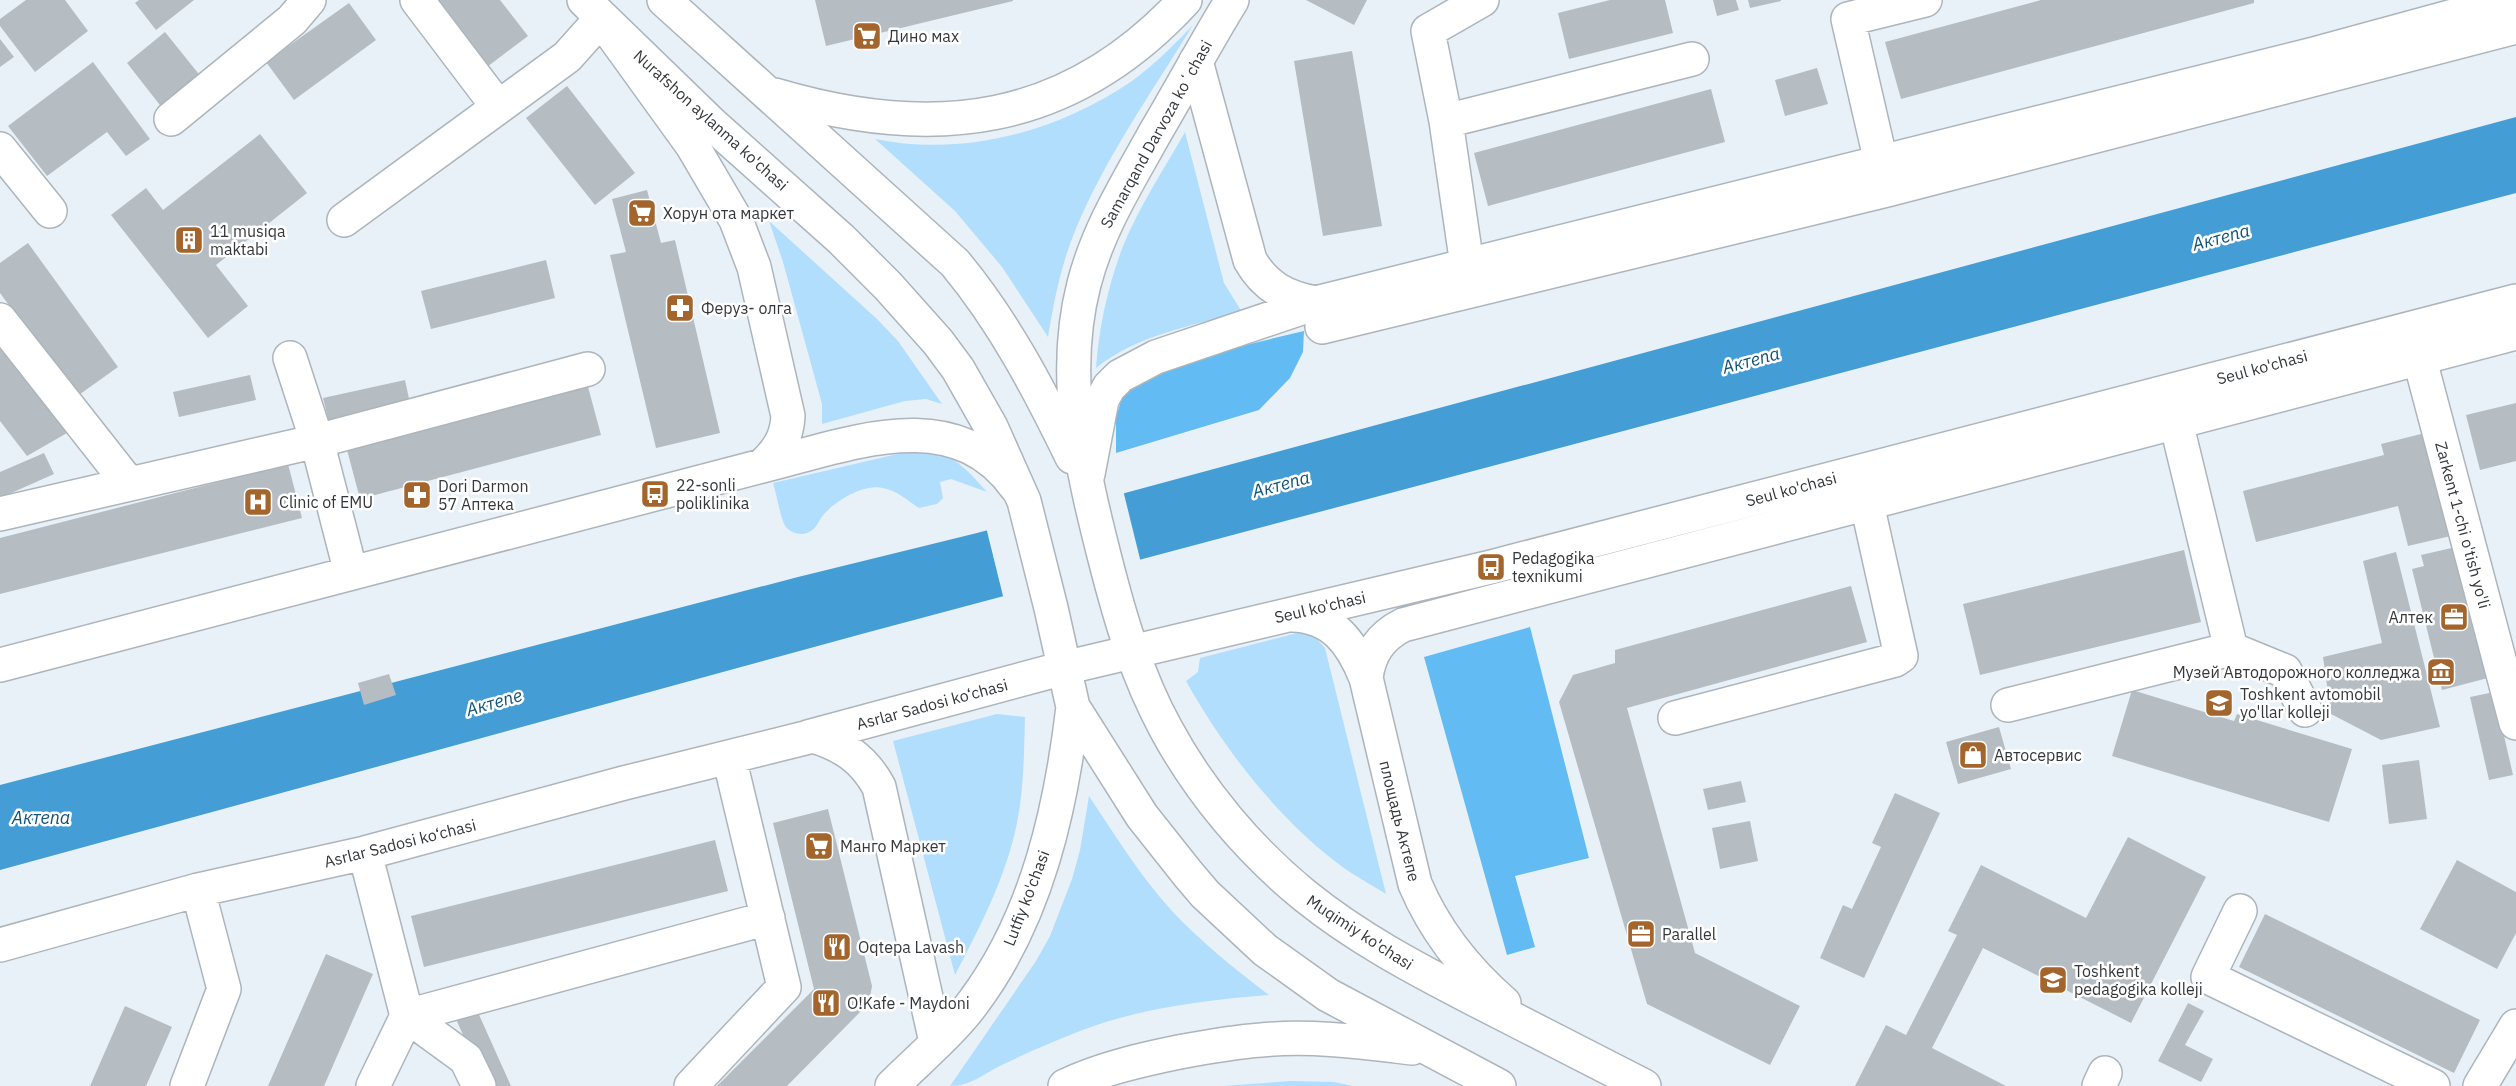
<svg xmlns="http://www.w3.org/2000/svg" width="2516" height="1086" font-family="'IBM Plex Sans',sans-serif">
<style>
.green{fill:#b2defe}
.forest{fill:#63bbf4}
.water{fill:#449dd5}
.pier{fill:#e9f1f8}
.building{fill:#b5bdc3}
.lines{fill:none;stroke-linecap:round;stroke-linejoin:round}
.minor-casing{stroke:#adb5bc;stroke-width:36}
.major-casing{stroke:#adb5bc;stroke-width:36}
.minor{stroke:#fff;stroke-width:33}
.major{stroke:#fff;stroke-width:33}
.labels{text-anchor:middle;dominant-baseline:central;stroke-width:5;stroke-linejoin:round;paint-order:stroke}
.poi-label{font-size:16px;fill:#35383b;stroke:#fff;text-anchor:start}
.street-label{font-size:16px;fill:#35383b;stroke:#fff}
.water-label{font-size:18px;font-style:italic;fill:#105379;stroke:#fff}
</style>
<rect width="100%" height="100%" fill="#e9f1f8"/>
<path class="green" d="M1193 25C1152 92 1105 158 1075 231 1061 265 1054 301 1048 337L1002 267 955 211 875 139C964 157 1057 132 1132 81 1154 65 1174 45 1193 25Z
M1185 132 1224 283 1242 312C1191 326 1137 335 1096 368 1099 326 1108 286 1123 246 1139 207 1164 169 1185 132Z
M769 221 877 319 898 341 942 404 926 399 905 401 822 424V404L783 262Z
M923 448C956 457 965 467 987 492L951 479 940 482 943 498 937 504 919 508C908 501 896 490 883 488 863 484 838 500 825 513 818 520 818 529 807 533 799 536 788 532 784 524 779 511 777 496 773 483Z
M1297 633 1314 636 1325 648 1386 894C1368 883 1348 872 1332 859 1272 811 1223 747 1186 681L1198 672 1200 658Z
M997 714 1025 717C1024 752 1024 789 1017 823 1006 877 980 927 955 975L893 741Z
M1089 796C1115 835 1140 876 1172 911 1201 942 1235 969 1269 995 1206 1000 1140 1008 1080 1031 1054 1041 1029 1052 1004 1064 984 1073 972 1086 950 1086L1036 961 1050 936 1072 879 1080 850Z
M1291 1081 1334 1082 1353 1086H1223Z"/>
<path class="forest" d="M1304 331 1303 352 1290 378 1259 410 1116 453V418L1125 387 1153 367Z
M1530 627 1589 858 1515 876 1535 947 1507 955 1424 657Z"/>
<path class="water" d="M2516 117V193L869 632 0 870V785L798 577 977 533Z"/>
<path class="pier" d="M1123 490 1141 563 1004 600 986 527Z"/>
<path class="building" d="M26 0H65L88 31 35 72 0 26V19Z
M139 0H194L156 30 135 3Z
M435 0H500L528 36 487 67Z
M815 0H1013V1L826 46Z
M1306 0H1367L1354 25Z
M1610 0H1665L1673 33 1569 59 1558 13Z
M1713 0H1736L1739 10 1717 16Z
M1748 0H1781V1L1750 8Z
M2041 0H2254V3L1901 99 1885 42Z
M349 3 376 40 294 100 266 62Z
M165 32 202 78 163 109 127 63Z
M0 39 14 57 0 67Z
M1352 51 1382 226 1323 236 1294 61Z
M93 62 150 139 126 156 107 132 47 176 8 126Z
M1817 68 1828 104 1785 116 1775 80Z
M567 86 635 173 595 205 526 118Z
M1711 89 1725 142 1488 206 1474 153Z
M260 134 307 193 216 265 248 306 208 338 111 215 146 188 163 210Z
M647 190 661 243 675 240 720 433 656 448 610 255 626 252 612 199Z
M28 243 118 367 76 397 0 293V263Z
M546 260 555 298 431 329 421 291Z
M0 345 67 433 27 456 0 421Z
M250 375 256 400 179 417 173 392Z
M405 380 411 408 330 426 323 398Z
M587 383 601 435 360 499 346 446Z
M2516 403V461L2480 470 2466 415Z
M2429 432 2455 535 2408 546 2398 506 2256 542 2243 491 2384 455 2381 444Z
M44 453 54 474 0 498V472Z
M288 464 302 518 0 594V538Z
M2456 547 2488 678 2442 690 2412 569 2424 566 2421 555Z
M2184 550 2201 622 1980 675 1963 604Z
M2396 552 2440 727 2381 740 2331 714 2323 657 2382 643 2363 561Z
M1851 586 1867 642 1627 708 1695 953 1800 1006 1770 1065 1647 1004 1559 702 1573 675 1615 663V650Z
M389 674 396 695 364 705 358 683Z
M2132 690 2234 721 2237 714 2352 749 2329 822 2112 756Z
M2494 692 2513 775 2489 780 2470 697Z
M1999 727 2011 769 1958 784 1946 742Z
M2419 760 2427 819 2389 824 2382 765Z
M1741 781 1746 802 1708 810 1703 789Z
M1895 793 1940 813 1864 978 1820 958 1843 905 1852 909 1881 847 1872 843Z
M828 809 872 986 869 1003 787 1086H717L814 989 773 823Z
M1750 821 1758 861 1720 869 1712 828Z
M2128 837 2206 877 2131 1023 1983 948 1932 1048 2006 1086H1855L1886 1025 1906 1035 1957 935 1948 931 1981 865 2086 918Z
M715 840 728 891 424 967 411 916Z
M2457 860 2516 892V933L2497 969 2420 929Z
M2265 914 2480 1020 2454 1073 2239 967Z
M326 954 373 974 324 1086H268Z
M2188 1003 2204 1011 2185 1045 2213 1059 2201 1082 2158 1061Z
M125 1006 172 1027 146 1086H90Z
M476 1008 511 1086H486L455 1017Z"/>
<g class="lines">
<g class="minor-casing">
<path id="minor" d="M417 0 498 107
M1196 61 1250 260C1265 287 1287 298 1316 303
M171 119 292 20 309 0
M1446 121 1428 31 1482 0
M0 149 50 211
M1881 162 1848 19 1925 0
M344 220 567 57 601 19 692 145 736 220 754 267 788 416C787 438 778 451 762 466
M1467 265 1446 121 1692 59
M0 320 129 484
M1322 327 1887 190 2516 27
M2412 330 2516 723
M290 358 317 441 351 573
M2176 422 2231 649 2285 671 2305 710
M1088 474 1102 400 1109 387 1120 376 1156 357 1316 303 2314 54 2512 0
M0 514 317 441 588 369
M0 665 762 466C848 445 954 400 1016 487
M2008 705 2231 649
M1675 718 1895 660 1901 656 1867 504
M808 737 1064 668
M365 853 407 1016 373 1086
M2240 911 2208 977 2433 1086
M0 945 198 890 365 853 624 783 813 736C843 745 864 759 879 787L936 1042
M407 1016 768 918
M407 1016 466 1059 479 1086
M187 1086 224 989 198 890
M691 1086 784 987 729 757
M2099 1086 2105 1073
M2480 1086 2516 1026"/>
</g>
<g class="major-casing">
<path id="major" d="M584 0 712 124 841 239 888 286 938 342 958 369 991 427 1024 501 1051 608 1073 707 1142 816 1188 874 1205 894 1265 950 1328 995 1499 1086
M664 0 955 263C1004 322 1039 389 1072 457
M1232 0C1205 44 1181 89 1155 133 1128 182 1098 229 1084 284 1060 376 1082 469 1105 559 1120 618 1137 676 1166 729 1200 792 1249 850 1304 895 1357 938 1416 969 1476 1000 1532 1029 1588 1057 1644 1086
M775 95C934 142 1069 126 1185 0
M1292 615C1333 616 1352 643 1366 678L1415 884C1435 931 1466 970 1504 1003
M1064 668 1491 567 2516 301
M1366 678C1369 653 1381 636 1403 625L2516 333
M892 1086C918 1060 954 1030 975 1000 1037 916 1061 809 1073 707
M1065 1086C1101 1069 1140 1060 1179 1052 1206 1047 1233 1042 1261 1040 1311 1035 1362 1042 1412 1048"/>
</g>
<use href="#minor" class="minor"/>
<use href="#major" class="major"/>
</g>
<defs>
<g id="supermarket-square" transform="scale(1.5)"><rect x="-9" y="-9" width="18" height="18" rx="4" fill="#a4652c" stroke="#fff"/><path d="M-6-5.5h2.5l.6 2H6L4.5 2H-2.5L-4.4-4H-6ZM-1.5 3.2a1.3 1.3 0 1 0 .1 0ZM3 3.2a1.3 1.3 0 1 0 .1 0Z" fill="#fff"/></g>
<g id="building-square" transform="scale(1.5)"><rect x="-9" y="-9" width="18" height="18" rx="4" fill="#a4652c" stroke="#fff"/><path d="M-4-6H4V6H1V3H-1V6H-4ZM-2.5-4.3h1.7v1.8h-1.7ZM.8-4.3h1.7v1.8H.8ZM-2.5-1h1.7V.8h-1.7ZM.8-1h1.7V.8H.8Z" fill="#fff"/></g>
<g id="pharmacy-square" transform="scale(1.5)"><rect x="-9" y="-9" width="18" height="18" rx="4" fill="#a4652c" stroke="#fff"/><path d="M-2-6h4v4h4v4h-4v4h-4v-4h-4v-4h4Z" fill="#fff"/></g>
<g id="bus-square" transform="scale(1.5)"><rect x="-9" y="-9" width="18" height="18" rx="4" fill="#a4652c" stroke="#fff"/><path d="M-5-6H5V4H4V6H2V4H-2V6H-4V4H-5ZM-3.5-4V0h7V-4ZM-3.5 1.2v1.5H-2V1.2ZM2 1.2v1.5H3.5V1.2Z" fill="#fff"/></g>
<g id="hospital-square" transform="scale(1.5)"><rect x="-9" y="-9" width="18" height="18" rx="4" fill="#a4652c" stroke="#fff"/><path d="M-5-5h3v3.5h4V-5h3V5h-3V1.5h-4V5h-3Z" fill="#fff"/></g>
<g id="office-square" transform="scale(1.5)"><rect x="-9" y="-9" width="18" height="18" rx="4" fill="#a4652c" stroke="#fff"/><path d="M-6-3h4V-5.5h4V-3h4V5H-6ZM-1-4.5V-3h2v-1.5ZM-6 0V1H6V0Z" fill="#fff"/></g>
<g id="museum-square" transform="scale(1.5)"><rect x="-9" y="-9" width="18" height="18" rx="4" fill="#a4652c" stroke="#fff"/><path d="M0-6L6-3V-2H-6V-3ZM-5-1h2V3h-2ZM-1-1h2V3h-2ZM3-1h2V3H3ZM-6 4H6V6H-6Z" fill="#fff"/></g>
<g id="university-square" transform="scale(1.5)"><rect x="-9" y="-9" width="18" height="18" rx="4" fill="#a4652c" stroke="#fff"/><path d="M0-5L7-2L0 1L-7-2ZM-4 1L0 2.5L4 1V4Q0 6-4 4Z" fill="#fff"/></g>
<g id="shop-square" transform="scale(1.5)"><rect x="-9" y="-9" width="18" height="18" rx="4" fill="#a4652c" stroke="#fff"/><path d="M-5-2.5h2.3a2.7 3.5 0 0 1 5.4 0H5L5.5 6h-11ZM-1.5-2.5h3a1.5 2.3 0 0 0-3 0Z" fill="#fff"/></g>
<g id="restaurant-square" transform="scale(1.5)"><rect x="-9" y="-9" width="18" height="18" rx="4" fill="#a4652c" stroke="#fff"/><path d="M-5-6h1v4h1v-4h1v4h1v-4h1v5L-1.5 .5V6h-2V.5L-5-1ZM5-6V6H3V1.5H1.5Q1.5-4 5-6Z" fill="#fff"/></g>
</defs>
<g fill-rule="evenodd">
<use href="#supermarket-square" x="867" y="36"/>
<use href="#supermarket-square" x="642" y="213"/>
<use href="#building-square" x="189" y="240"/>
<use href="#pharmacy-square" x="680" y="308"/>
<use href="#bus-square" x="655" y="494"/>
<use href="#pharmacy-square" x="417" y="495"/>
<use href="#hospital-square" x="258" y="502"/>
<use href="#bus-square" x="1491" y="567"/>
<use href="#office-square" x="2454" y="617"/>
<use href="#museum-square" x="2441" y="672"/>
<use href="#university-square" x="2219" y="703"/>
<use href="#shop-square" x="1973" y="755"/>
<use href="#supermarket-square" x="819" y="846"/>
<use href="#office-square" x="1641" y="934"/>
<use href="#restaurant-square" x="837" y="947"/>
<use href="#university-square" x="2053" y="980"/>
<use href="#restaurant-square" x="826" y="1003"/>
</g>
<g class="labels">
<g class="poi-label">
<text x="888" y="36">Дино мах</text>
<text x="663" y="213">Хорун ота маркет</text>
<text x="210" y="231">11 musiqa<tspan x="210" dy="18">maktabi</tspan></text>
<text x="701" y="308">Феруз- олга</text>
<text x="676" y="485">22-sonli<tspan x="676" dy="18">poliklinika</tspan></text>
<text x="438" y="486">Dori Darmon<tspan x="438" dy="18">57 Аптека</tspan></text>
<text x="279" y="502">Clinic of EMU</text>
<text x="1512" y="558">Pedagogika<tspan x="1512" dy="18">texnikumi</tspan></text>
<text x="2433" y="617" text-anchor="end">Алтек</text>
<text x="2420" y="672" text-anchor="end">Музей Автодорожного колледжа</text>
<text x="2240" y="694">Toshkent avtomobil<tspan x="2240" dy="18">yo'llar kolleji</tspan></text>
<text x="1994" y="755">Автосервис</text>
<text x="840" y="846">Манго Маркет</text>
<text x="1662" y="934">Parallel</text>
<text x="858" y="947">Oqtepa Lavash</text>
<text x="2074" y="971">Toshkent<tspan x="2074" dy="18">pedagogika kolleji</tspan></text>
<text x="847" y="1003">O!Kafe - Maydoni</text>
</g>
<g class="street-label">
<text transform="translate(711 120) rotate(42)">Nurafshon aylanma ko'chasi</text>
<text transform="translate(1156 134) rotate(-61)">Samarqand Darvoza koʻchasi</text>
<text transform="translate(2262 367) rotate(-15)">Seul ko'chasi</text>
<text transform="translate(1791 489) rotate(-15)">Seul ko'chasi</text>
<text transform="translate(2463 525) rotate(75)">Zarkent 1-chi o'tish yo'li</text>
<text transform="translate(1320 607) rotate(-13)">Seul ko'chasi</text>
<text transform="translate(932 704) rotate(-15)">Asrlar Sadosi ko‘chasi</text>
<text transform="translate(1400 821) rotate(76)">площадь Актепе</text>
<text transform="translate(400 843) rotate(-14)">Asrlar Sadosi ko‘chasi</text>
<text transform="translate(1026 898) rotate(-69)">Lutfiy ko'chasi</text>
<text transform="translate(1360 932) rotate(33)">Muqimiy ko'chasi</text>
</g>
<g class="water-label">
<text transform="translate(2221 237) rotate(-15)">Актепа</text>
<text transform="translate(1751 360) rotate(-15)">Актепа</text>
<text transform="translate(1281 484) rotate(-15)">Актепа</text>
<text transform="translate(494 702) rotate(-16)">Актепе</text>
<text x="41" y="817">Актепа</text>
</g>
</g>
</svg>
